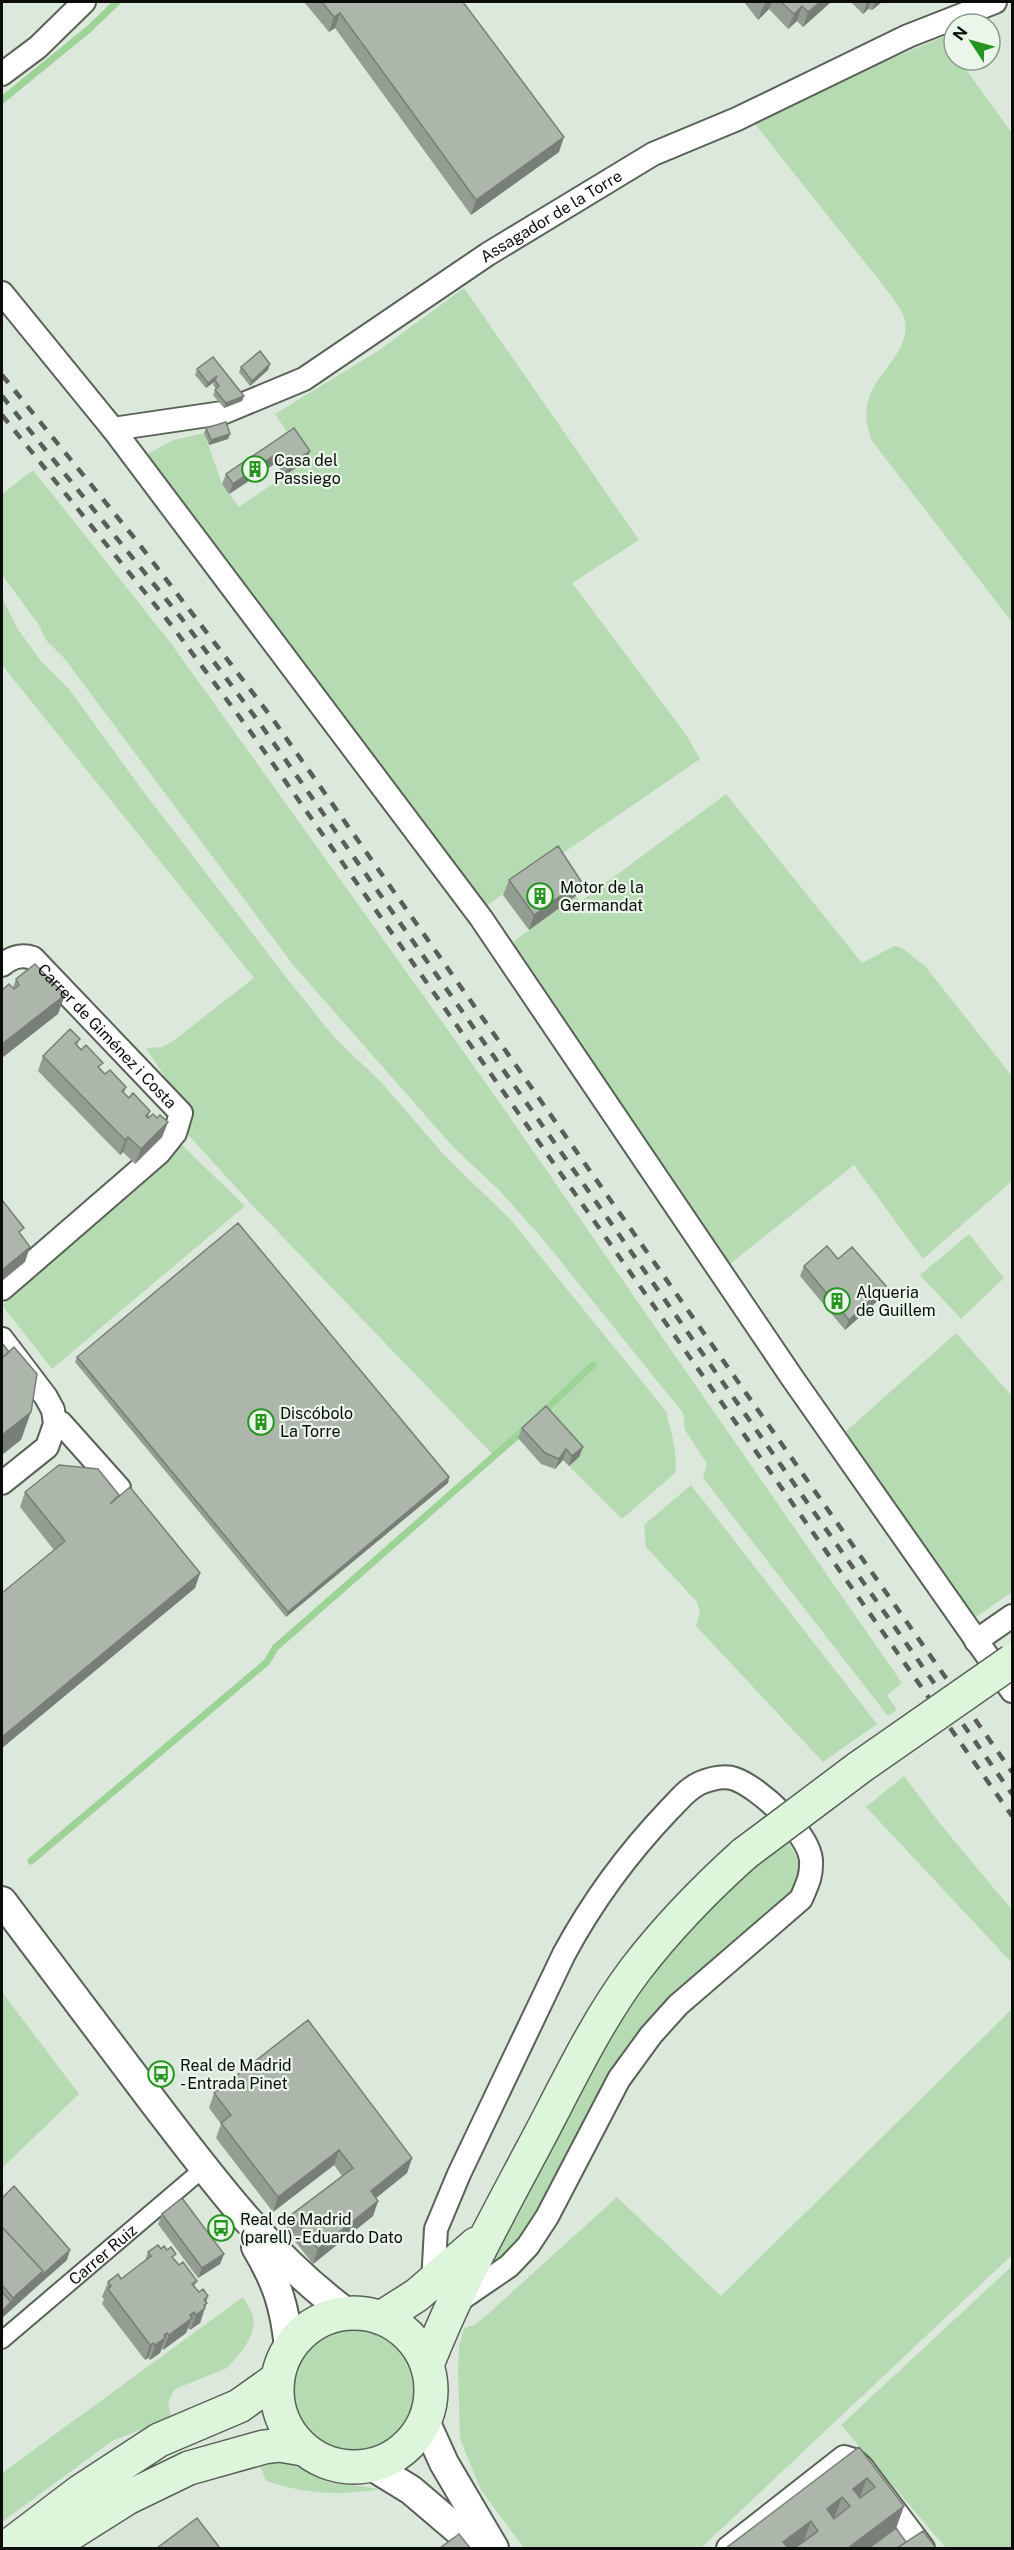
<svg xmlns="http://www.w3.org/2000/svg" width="1014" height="2550" font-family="'Public Sans',sans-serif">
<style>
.green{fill:#b6dbb2}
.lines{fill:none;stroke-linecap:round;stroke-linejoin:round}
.stream{stroke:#9ed398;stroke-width:7}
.pedestrian-casing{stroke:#586257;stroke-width:20}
.minor-casing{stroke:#586257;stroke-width:26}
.tertiary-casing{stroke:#586257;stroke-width:32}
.secondary-casing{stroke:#586257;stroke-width:36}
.pedestrian{stroke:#fff;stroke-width:16}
.minor{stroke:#fff;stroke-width:22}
.tertiary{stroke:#fff;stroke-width:28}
.secondary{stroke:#ddf5db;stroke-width:33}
.rail{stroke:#595f58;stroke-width:4.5;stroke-dasharray:10 10;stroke-linecap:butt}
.secondary-bridge-casing{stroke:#586257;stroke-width:36;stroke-linecap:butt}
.secondary-bridge{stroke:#ddf5db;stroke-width:33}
.wall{fill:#949d92}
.shaded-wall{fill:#787f77}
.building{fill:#acb6aa;stroke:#787f77;stroke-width:1.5;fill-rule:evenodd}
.labels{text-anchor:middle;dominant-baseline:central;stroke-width:4.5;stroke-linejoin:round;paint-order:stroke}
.street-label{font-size:16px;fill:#0a0d09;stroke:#eaf6e9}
.poi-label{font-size:16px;fill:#0a0d09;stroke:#eaf6e9;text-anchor:start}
</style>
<rect width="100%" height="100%" fill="#dde8dc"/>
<path class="green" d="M943 37 954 53V60H959L1012 133V622L872 441C847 381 912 365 905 320 903 308 875 275 866 264 829 217 792 171 755 124L852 75Z
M464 288 639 540 572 583 685 733 700 759 483 908 155 467 148 454 171 441 204 433 222 484 239 507 306 461 275 414 378 351Z
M33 470 170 642 486 1083 902 1683 887 1695 897 1710 888 1716 703 1478 707 1464 685 1430 683 1413 541 1237 500 1191 454 1148 294 966 64 658 45 639 39 625 2 575V494Z
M2 597 17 628 41 661 69 689 140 787 289 981 335 1038 382 1083 445 1156 510 1219 666 1411C671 1432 678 1452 675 1473L622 1519 569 1466 579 1457 518 1438 496 1458 252 1205 182 1128 185 1108 146 1048 162 1047 173 1041 254 978 2 665Z
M726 794 862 963 894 946 902 948 925 966 1012 1076V1181L923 1259 854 1165 730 1264 510 944 576 896 580 902Z
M182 1145 245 1206 52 1369 2 1305Z
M969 1234 1004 1278 961 1319 920 1275Z
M956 1333 1012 1396V1592L973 1619 843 1434Z
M691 1485 877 1724 823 1762 696 1626 700 1612 697 1602 646 1547 644 1525Z
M904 1776 941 1825 1012 1910V1963L866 1807Z
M787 1841C805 1868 803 1872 786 1899L617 2070 580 2129 540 2214 525 2238 481 2279 522 2209 565 2119 598 2058 650 1975 685 1933 754 1866Z
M2 1992 79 2094 2 2168Z
M1012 2009V2255L701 2548H524L481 2490 460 2439 458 2371 459 2347 464 2328 474 2325 488 2314 617 2197 721 2296Z
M1012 2266V2548H946L841 2425Z
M243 2297 252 2313 254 2321 252 2333 244 2349 227 2368 175 2389 168 2402 171 2418 112 2441 2 2522V2473Z
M290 2392a62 62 0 1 1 124 0a62 62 0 1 1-124 0Z
M273 2460 300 2468 329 2482 380 2489C341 2496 304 2494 266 2481L258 2461Z"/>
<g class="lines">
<path class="stream" d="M2 100 89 29 117 2
M542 1413 593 1365
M31 1861 267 1662 275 1648 525 1429"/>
<g class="pedestrian-casing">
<g id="pedestrian">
<path id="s1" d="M2 2340 204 2168"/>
</g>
</g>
<g class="minor-casing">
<g id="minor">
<path d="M2 74 38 47 84 2"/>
<path d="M2 293 113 429 481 918 793 1379 1012 1691"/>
<path id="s2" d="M113 429 222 413 304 379 488 254 653 154 737 119 908 36 995 2"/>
<path id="s3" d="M2 965C12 957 21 954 33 958L181 1113 175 1133 159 1153 2 1289"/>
<path d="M2 1339 46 1397 53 1410 55 1424 47 1447 2 1483"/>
<path d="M55 1424 61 1423 119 1488"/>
<path d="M976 1641 1012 1616"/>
<path d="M433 2282 436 2229 459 2174 564 1954C592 1902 628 1853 669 1810 679 1800 687 1789 700 1783 710 1779 724 1775 735 1779 760 1788 809 1834 811 1860 812 1876 807 1885 801 1899L678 2005 651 2035 619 2079 547 2217 528 2246 509 2266 455 2303"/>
<path d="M728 2548 844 2457 854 2460 861 2466 923 2548"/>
</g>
</g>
<g class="tertiary-casing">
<path id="tertiary" d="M2 1901C52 1967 102 2033 152 2100 211 2177 268 2255 347 2313
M256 2247C277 2282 285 2307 289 2348
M425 2421 444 2463 494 2548
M372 2466 411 2490 479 2548"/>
</g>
<g class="secondary-casing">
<path id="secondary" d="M277 2390a77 77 0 1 1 154 0a77 77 0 1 1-154 0Z
M381 2318 417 2295 476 2244
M427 2365C456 2291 494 2222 531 2152 564 2091 593 2026 635 1970 668 1927 704 1890 744 1854
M6 2548 81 2491 159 2440 239 2406 277 2379
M48 2548 127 2498 189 2468 264 2447 280 2445 303 2449"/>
</g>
<use href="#pedestrian" class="pedestrian"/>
<use href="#minor" class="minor"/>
<use href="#tertiary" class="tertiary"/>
<use href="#secondary" class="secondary"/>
<path class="rail" d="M2 375 136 540 272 718 1012 1772
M2 396 182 619 261 725 1012 1794
M2 415 172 626 250 731 1012 1816"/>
<g class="secondary-bridge-casing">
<path id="secondary-bridge" d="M744 1854 860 1767 1012 1661"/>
</g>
<use href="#secondary-bridge" class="secondary-bridge"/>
</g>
<path class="wall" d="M304 2H463L559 152 471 215 335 28 329 32Z
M744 2H831L803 27 797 21 788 29 769 9 758 20Z
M851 2H882L872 10 868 9 863 14Z
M270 364 268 370 250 386 239 372 241 367Z
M197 369 244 396 242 401 224 408 213 395 216 389 213 385 214 382 206 388 195 375Z
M206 428 228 439 209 445 204 433Z
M294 428 306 461 284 476 276 463 229 494 222 484 226 474Z
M509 880 576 896 529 930 503 895Z
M16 979 58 1014 13 987Z
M80 1039 77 1045 105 1074 126 1087 124 1093 129 1098 150 1111 148 1118H157L168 1122 162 1137 135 1164 123 1152 120 1155 38 1071 43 1056Z
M804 1266 886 1286 883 1296 845 1330 800 1276Z
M77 1357 449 1477 448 1483 286 1617 75 1362Z
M522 1428 583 1447 579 1457 569 1466 563 1460 555 1469 541 1464 518 1438Z
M25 1492 118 1497 200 1573 195 1588 2 1748V1593L54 1550 20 1507Z
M214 2093 412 2158 407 2173 376 2198 378 2201 373 2216 313 2264 286 2230 291 2215 342 2176 334 2165 273 2212 216 2138 221 2124 209 2108Z
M2 2198 67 2260 2 2318Z
M162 2214 224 2254 220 2264 198 2278 158 2224Z
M161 2249 174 2259 179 2265 197 2281 194 2287 207 2303 200 2323 190 2330 188 2328 186 2333 163 2350 162 2348 160 2353 150 2360 148 2358 145 2360 102 2304 104 2299 102 2297 108 2282 121 2279 145 2261 148 2252Z
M859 2447 904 2506 896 2528 906 2542 726 2548Z"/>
<path class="shaded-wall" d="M767 2H772L769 9 758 20 764 5Z
M820 2H831L803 27 808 12Z
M867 2H871L868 9 863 14Z
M875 2H882L872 10Z
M802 6 797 21 788 29 794 14Z
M340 13 335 28 329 32 334 17Z
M564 137 559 152 471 215 476 200Z
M270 364 268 370 250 386 252 381Z
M217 376 214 382 206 388 208 383Z
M244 396 242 401 224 408 226 403Z
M230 434 228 439 209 445 211 440Z
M310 451 306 461 284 476 288 466Z
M279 452 276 463 229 494 233 484Z
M581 881 576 896 529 930 534 915Z
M65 995 58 1014 2 1058V1044Z
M168 1122 162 1137 135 1164 141 1149Z
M128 1137 123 1152 120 1155 125 1140Z
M30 1247 25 1262 2 1281V1270Z
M886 1286 883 1296 845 1330 849 1320Z
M31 1412 21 1440 2 1455V1435Z
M583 1447 579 1457 569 1466 572 1456Z
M566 1449 563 1460 555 1469 559 1459Z
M449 1477 448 1483 286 1617 288 1612Z
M200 1573 195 1588 2 1748V1737Z
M339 2150 334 2165 273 2212 278 2197Z
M412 2158 407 2173 366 2206 371 2191Z
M378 2201 373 2216 313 2264 318 2249Z
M70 2250 67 2260 37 2286 41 2276Z
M224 2254 220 2264 198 2278 202 2268Z
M43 2271 37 2286 2 2318V2311L11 2302 13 2298Z
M208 2296 200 2323 190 2330 196 2315 204 2300Z
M194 2312 186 2333 163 2350 169 2335Z
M167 2333 160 2353 150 2360 155 2345Z
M153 2343 148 2358 145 2360 150 2345Z
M867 2478 857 2505 850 2506 853 2489Z
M842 2497 832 2524 827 2509Z
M904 2506 894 2534 874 2548H848Z
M811 2521 801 2548H781L783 2542Z"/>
<path class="building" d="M322 2H463L564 137 476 200 340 13 334 17Z
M781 2H820L808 12 802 6 794 14Z
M260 351 270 364 252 381 241 367Z
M213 357 244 396 226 403 215 390 219 386 215 380 217 376 208 383 197 369Z
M226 422 230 434 211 440 206 428Z
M294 428 310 451 288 466 279 452 233 484 226 474Z
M558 846 581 881 534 915 509 880Z
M35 964 65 995 2 1044V990L9 984 14 989 19 985 16 979Z
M70 1029 80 1039 75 1043 81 1050 86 1045 103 1063 98 1067 105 1074 110 1070 126 1087 122 1091 129 1098 133 1093 150 1111 146 1116 148 1118 153 1114 157 1118 160 1115 168 1122 141 1149 128 1137 125 1140 43 1056Z
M2 1200 24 1228 19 1232 30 1247 2 1270Z
M238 1223 449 1477 288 1612 77 1357Z
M827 1246 838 1259 852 1247 886 1286 849 1320 804 1266Z
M2 1343 9 1352 2 1358Z
M14 1347 37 1374 31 1412 2 1435V1358Z
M546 1406 583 1447 572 1456 566 1449 559 1459 545 1453 522 1428Z
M59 1465 98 1469 119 1495 110 1504 130 1487 200 1573 2 1737V1593L65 1541 25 1492Z
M308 2020 412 2158 371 2191 378 2201 318 2249 291 2215 353 2168 339 2150 278 2197 221 2123 231 2115 214 2093Z
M14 2186 70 2250 41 2276 43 2271 2 2227V2198Z
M182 2198 224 2254 202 2268 162 2214Z
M2 2227 43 2271 13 2298 2 2285Z
M158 2245 161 2249 164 2246 167 2250 171 2247 176 2254 172 2257 179 2265 183 2262 197 2281 192 2284 199 2292 203 2289 208 2296 204 2300 207 2303 204 2305 205 2308 196 2315 194 2312 190 2315 192 2318 169 2335 167 2333 164 2335 165 2338 155 2345 153 2343 150 2345 108 2289 111 2286 108 2282 118 2274 121 2279 151 2256 148 2252Z
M2 2292 11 2302 2 2311Z
M859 2447 904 2506 848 2548H795L818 2531 811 2521 783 2542 788 2548H726ZM867 2478 875 2487 860 2498 853 2489ZM842 2497 850 2506 834 2519 827 2509Z
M197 2518 220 2548H157Z
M896 2528 906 2542 897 2548H869Z
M923 2531 936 2548H897Z
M459 2534 470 2548H440Z"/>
<defs>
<g id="building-ring" transform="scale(1.35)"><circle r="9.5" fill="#eaf6e9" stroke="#269520" stroke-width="1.5"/><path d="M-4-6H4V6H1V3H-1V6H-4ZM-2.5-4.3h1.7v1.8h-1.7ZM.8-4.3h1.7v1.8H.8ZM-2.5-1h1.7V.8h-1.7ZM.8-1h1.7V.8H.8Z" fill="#269520"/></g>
<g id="bus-ring" transform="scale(1.35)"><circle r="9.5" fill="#eaf6e9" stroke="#269520" stroke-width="1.5"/><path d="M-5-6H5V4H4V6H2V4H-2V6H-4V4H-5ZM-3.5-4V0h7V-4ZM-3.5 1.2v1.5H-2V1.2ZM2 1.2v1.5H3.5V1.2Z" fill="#269520"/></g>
</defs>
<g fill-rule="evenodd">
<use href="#building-ring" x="255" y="469"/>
<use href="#building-ring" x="540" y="896"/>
<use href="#building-ring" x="837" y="1301"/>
<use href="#building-ring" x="261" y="1422"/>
<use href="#bus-ring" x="161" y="2074"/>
<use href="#bus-ring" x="221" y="2228"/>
</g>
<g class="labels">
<g class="street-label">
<text stroke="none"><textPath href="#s2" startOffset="495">Assagador de la Torre</textPath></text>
<text stroke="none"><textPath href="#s3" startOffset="141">Carrer de Giménez i Costa</textPath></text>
<text stroke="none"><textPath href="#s1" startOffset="132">Carrer Ruiz</textPath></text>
</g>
<g class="poi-label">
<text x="274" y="460">Casa del<tspan x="274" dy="18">Passiego</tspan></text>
<text x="560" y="887">Motor de la<tspan x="560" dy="18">Germandat</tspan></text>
<text x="856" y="1292">Alqueria<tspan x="856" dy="18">de Guillem</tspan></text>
<text x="280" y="1413">Discóbolo<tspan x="280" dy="18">La Torre</tspan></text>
<text x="180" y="2065">Real de Madrid<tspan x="180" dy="18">- Entrada Pinet</tspan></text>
<text x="240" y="2219">Real de Madrid<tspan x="240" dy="18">(parell) - Eduardo Dato</tspan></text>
</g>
</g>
<rect width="1014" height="2550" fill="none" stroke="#0a0d09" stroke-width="6"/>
<g transform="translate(972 42) rotate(306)"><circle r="28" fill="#eaf6e9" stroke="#90998f" stroke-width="1.5"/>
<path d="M0-4.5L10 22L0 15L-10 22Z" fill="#269520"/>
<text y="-9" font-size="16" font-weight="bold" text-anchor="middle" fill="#0a0d09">N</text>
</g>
</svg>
